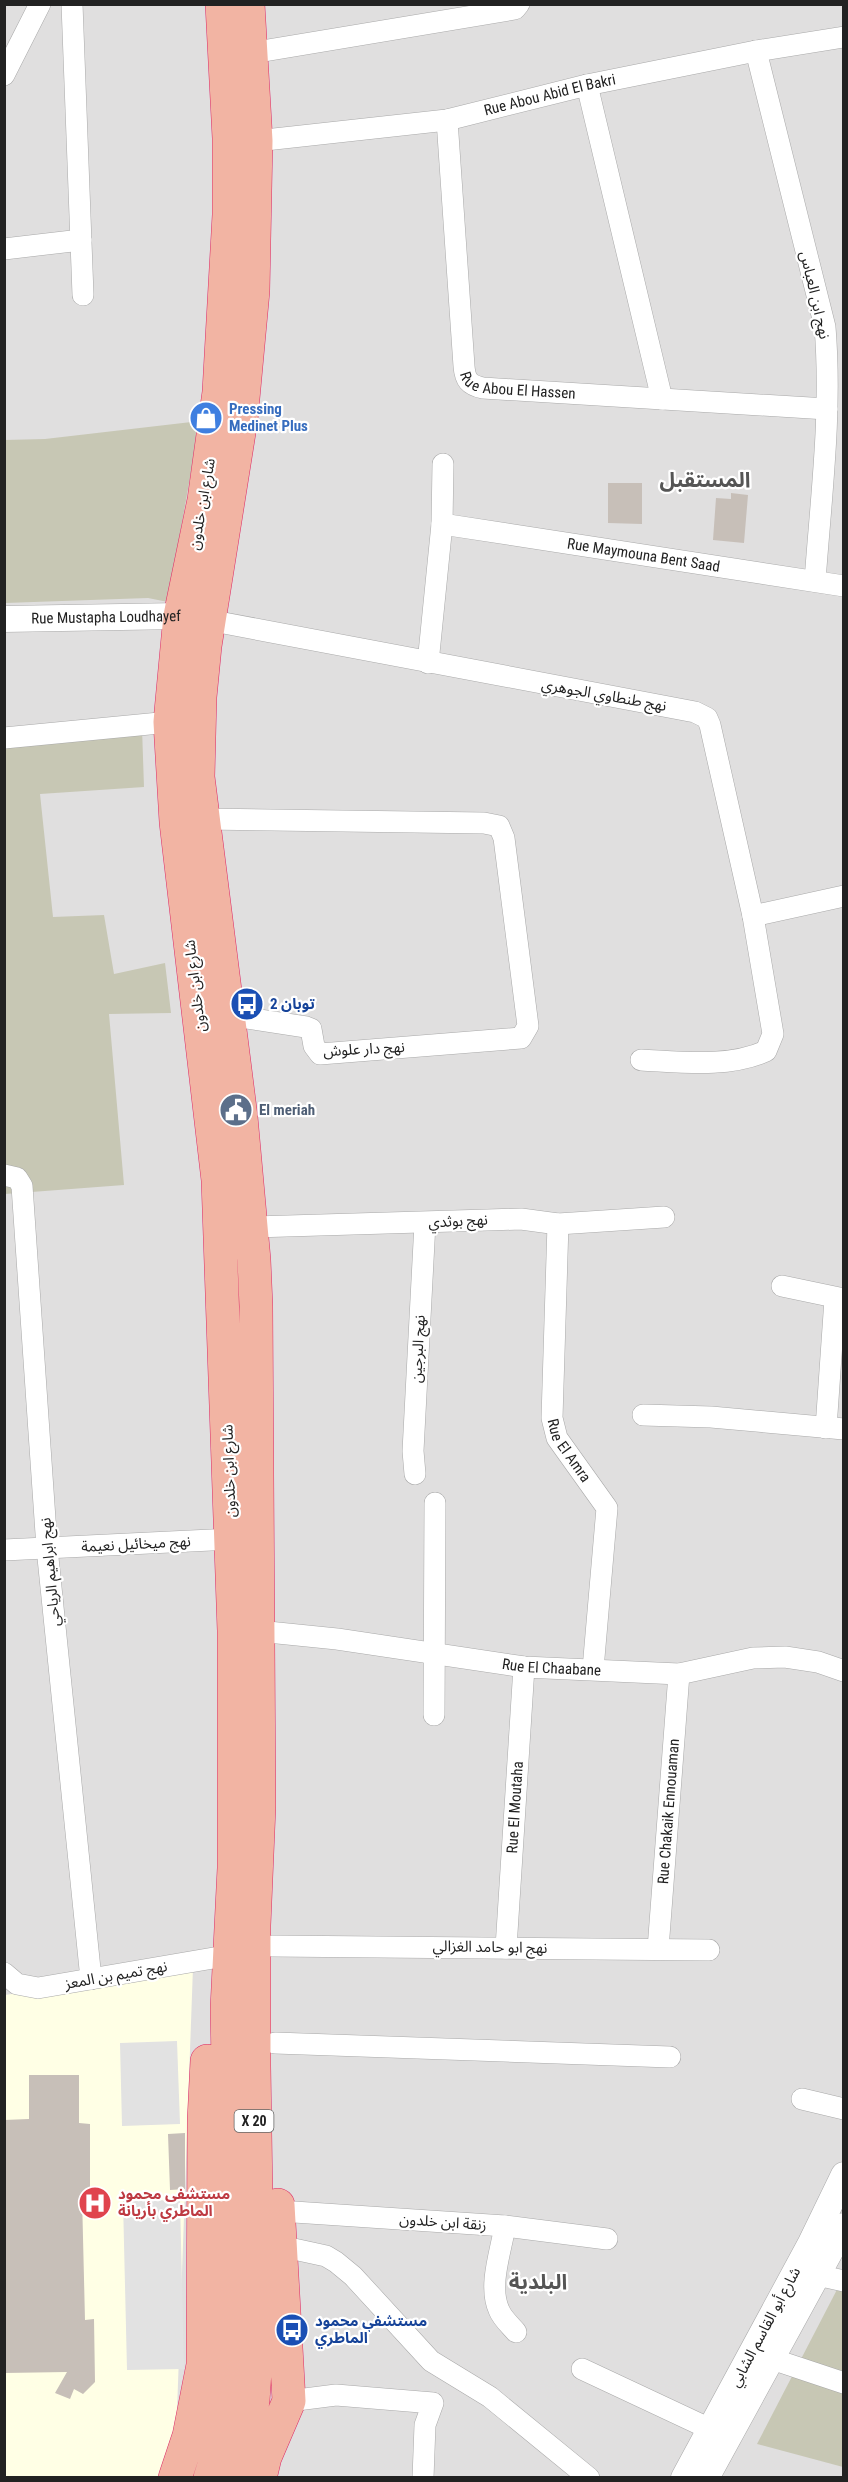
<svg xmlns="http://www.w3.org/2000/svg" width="848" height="2482" font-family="'Roboto Condensed','Noto Sans Arabic',sans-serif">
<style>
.residential{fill:#e0dfdf}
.education{fill:#ffffe5}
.construction{fill:#c7c7b4}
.parking{fill:#e2e2e2}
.building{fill:#c7bfb8}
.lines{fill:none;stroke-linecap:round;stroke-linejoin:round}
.minor-casing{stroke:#a9a9a9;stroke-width:22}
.tertiary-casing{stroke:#a9a9a9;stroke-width:27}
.trunk-casing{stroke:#dc2a67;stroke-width:34}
.minor{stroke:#fff;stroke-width:21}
.tertiary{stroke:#fff;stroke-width:26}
.trunk{stroke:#f2b4a3;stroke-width:33}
.labels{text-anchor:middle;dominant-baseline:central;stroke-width:4.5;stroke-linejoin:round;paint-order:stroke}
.shield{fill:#fff;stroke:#646464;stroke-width:1.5}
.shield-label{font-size:14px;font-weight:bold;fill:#222}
.street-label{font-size:15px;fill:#222;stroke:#fff}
.shop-label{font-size:15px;font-weight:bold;fill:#366cbe;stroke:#fff;text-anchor:start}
.transit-label{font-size:15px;font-weight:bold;fill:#164399;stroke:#fff;text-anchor:start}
.service-label{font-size:15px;font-weight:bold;fill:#4e5e75;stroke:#fff;text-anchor:start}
.health-label{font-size:15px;font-weight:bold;fill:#be3a42;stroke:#fff;text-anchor:start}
.district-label{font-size:21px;font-weight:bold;fill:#555;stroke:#fff}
</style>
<rect width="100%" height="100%" fill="#f2efe9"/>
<path class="residential" d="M5 5H843V2477H5Z"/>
<path class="education" d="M193 1967 177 2411 164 2477 5 2478V1995Z"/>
<path class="construction" d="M200 421 168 602 148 598 5 603 4 440 45 439Z
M142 728 144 787 40 794 53 917 104 915 114 974 165 963 171 1013 109 1014 124 1185 5 1194V743Z
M843 2278V2467L757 2444Z"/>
<path class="parking" d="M177 2041 180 2124 122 2126 120 2043Z
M180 2200 184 2369 127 2370 123 2201Z"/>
<path class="building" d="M608 483H642V524L608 523Z
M731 493 748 495 744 543 713 540 716 498 731 499Z
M29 2075H79V2123L90 2124V2197L82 2196 85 2320 94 2319 95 2382 83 2394 74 2389 70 2399 55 2393 67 2372 4 2373V2120L29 2119Z
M185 2133V2189L170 2190 168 2134Z"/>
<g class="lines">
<g class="minor-casing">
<g id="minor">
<path d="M72 4 83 295"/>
<path d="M756 51 825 327C832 412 821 497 815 581"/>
<path d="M251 53 515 9 519 4"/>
<path d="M4 75 40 4"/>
<path d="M587 85 662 399"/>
<path id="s1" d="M447 120 464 366C465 380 469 385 483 388L827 409"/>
<path id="s2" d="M256 141 447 120 587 85 756 51 844 37"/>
<path d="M4 249 81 240"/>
<path id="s3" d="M442 524 844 586"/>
<path d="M208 620 695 712 707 718 710 725 753 916 844 896"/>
<path d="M428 663 442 524 443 464"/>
<path d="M4 738 170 722"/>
<path d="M204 819 484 823 499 826 504 838 528 1026 521 1038 320 1054 314 1046 311 1029 306 1027 227 1015"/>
<path d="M641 1060C682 1062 728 1068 766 1051L773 1034 753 916"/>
<path d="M4 1175 17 1178 22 1186 47 1548 91 1979"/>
<path id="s4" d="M558 1224 552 1418 557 1438 607 1508 593 1669"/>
<path d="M252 1227 487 1220 521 1219 558 1224 664 1217"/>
<path d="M782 1286 844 1299"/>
<path d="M643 1415 711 1417 844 1429"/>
<path d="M826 1428 835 1299"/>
<path d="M415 1474 413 1451 425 1223"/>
<path d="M4 1550 232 1539"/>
<path id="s5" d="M258 1631 337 1639 524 1667 679 1674 753 1658 785 1657 818 1662 844 1671"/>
<path d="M434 1715 435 1503"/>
<path d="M272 1946 709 1950"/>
<path id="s6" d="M506 1948 524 1667"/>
<path id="s7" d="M658 1949 679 1674"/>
<path d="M4 1973 17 1984 38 1988 231 1955"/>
<path d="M275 2043 670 2057"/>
<path d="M802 2099 844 2109"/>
<path d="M279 2211 505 2226 607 2239"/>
<path d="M505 2226C501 2251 488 2286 499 2310 502 2318 510 2325 516 2332"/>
<path d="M280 2246 326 2256 336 2262 353 2276 431 2361 490 2397 589 2478"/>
<path d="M817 2275 844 2281"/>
<path d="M772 2359 844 2383"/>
<path d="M582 2369 710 2429 724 2431"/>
<path d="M289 2401 336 2395 433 2403 425 2425 423 2478"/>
</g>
</g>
<g class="tertiary-casing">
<g id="tertiary">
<path id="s8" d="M4 619 180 616 196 618"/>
<path d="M684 2478 811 2243 844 2175"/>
<path d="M706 2478 844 2226"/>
</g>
</g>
<g class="trunk-casing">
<path id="trunk" d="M175 2478 189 2436 203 2365 204 2120 207 2061
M210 2478 217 2456 228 2398 233 2331 227 2008 234 1868V1631L218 1180 176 822 170 722 180 616 204 500 219 392 229 215V138L222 4
M237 2478 253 2401 258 2327 254 2066V1925L259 1807 256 1306 254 1260 241 1117 198 777 200 697 205 646 241 420 253 291 256 141 248 4
M260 2478 265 2457 289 2401 278 2205"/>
</g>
<use href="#minor" class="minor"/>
<use href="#tertiary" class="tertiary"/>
<use href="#trunk" class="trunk"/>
</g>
<defs>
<g id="shop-disc" transform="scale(1.725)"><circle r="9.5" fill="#3f7fe0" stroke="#fff"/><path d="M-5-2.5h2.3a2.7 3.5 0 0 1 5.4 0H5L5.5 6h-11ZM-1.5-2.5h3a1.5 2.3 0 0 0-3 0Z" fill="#fff"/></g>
<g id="bus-disc" transform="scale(1.725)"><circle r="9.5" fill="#1a4fb4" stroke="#fff"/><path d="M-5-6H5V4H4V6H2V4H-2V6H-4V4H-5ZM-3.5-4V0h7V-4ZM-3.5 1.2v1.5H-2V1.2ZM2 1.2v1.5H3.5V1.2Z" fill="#fff"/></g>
<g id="civic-disc" transform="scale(1.725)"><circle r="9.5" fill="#5c6f8a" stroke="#fff"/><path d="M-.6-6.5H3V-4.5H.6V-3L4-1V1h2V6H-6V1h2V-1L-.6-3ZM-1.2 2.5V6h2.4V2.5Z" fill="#fff"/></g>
<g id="hospital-disc" transform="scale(1.725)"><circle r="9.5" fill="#e0444e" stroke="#fff"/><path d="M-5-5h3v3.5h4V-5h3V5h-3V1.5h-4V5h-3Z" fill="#fff"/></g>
</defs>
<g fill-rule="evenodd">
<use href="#shop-disc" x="206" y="418"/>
<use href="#bus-disc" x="247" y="1004"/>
<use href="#civic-disc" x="236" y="1110"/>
<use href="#hospital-disc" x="95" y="2203"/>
<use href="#bus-disc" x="292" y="2330"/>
</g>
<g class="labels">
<rect class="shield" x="234.5" y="2110" width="39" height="22" rx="4.5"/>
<g class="shield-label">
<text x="254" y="2121">X 20</text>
</g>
<g class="street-label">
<text stroke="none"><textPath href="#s2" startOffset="298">Rue Abou Abid El Bakri</textPath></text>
<text transform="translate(815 295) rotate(77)">نهج ابن العباس</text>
<text stroke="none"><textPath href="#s1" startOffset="312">Rue Abou El Hassen</textPath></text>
<text transform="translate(202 504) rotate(-80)">شارع ابن خلدون</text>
<text stroke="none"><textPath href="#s3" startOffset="204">Rue Maymouna Bent Saad</textPath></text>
<text stroke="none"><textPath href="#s8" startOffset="102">Rue Mustapha Loudhayef</textPath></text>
<text transform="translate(604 695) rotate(10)">نهج طنطاوي الجوهري</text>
<text transform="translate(195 986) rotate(-97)">شارع ابن خلدون</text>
<text transform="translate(364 1049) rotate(-3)">نهج دار علوش</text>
<text transform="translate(458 1221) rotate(-3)">نهج بوثدي</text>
<text transform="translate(418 1349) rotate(-87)">نهج البرجين</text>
<text stroke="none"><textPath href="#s4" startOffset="231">Rue El Amra</textPath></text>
<text transform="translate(229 1471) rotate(-92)">شارع ابن خلدون</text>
<text transform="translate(136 1544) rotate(-3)">نهج ميخائيل نعيمة</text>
<text transform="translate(50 1572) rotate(-95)">نهج ابراهيم الرياحي</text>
<text stroke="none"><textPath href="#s5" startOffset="296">Rue El Chaabane</textPath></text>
<text stroke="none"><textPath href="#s6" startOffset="141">Rue El Moutaha</textPath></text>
<text stroke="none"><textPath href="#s7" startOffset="138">Rue Chakaik Ennouaman</textPath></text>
<text transform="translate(490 1947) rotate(1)">نهج ابو حامد الغزالي</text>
<text transform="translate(116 1975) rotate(-10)">نهج تميم بن المعز</text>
<text transform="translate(443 2222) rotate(4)">زنقة ابن خلدون</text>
<text transform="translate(765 2327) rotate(-62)">شارع أبو القاسم الشابي</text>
</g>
<g class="shop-label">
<text x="229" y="409">Pressing<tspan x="229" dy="17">Medinet Plus</tspan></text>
</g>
<g class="transit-label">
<text x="270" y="1004">توبان 2</text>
<text x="315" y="2321">مستشفي محمود<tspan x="315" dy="17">الماطري</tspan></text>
</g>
<g class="service-label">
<text x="259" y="1110">El meriah</text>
</g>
<g class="health-label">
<text x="118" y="2194">مستشفى محمود<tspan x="118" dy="17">الماطري بأريانة</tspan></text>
</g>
<g class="district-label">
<text x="705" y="480">المستقبل</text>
<text x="538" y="2282">البلدية</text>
</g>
</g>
<rect width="848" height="2482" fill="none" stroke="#222222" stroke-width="12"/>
</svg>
